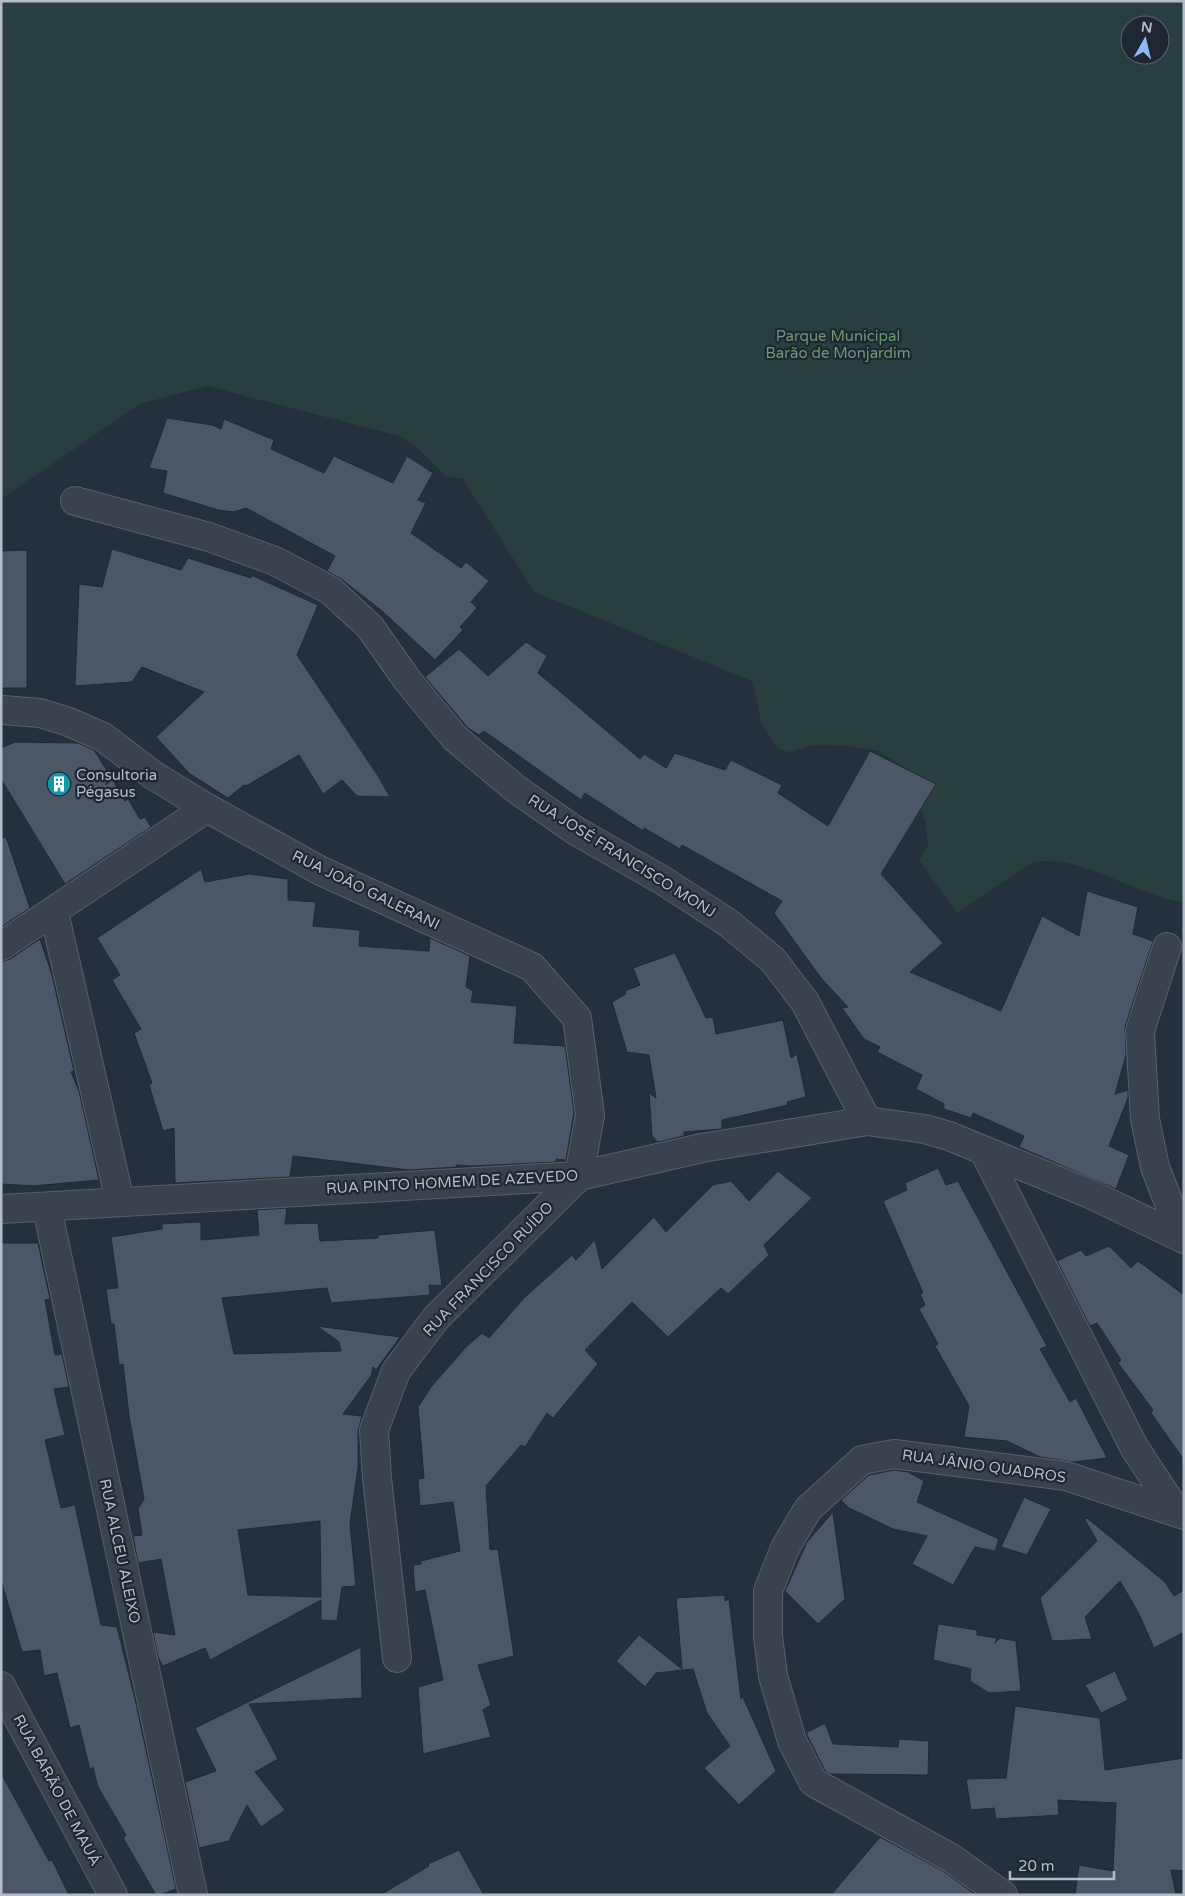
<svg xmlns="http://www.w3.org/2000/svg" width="1185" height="1896" font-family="'Varela Round',sans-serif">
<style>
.green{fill:#283e3f;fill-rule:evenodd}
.building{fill:#4b5766;stroke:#202934;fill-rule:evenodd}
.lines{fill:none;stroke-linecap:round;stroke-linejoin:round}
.minor-casing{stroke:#57606b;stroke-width:30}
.minor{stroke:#39424d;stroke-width:28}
.labels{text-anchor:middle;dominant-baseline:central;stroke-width:4.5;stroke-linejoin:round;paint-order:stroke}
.park-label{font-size:15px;fill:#6d9876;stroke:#1e2732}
.poi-label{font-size:15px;fill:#b5bdc8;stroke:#1e2732;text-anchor:start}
.street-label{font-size:15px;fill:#b5bdc8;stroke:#1e2732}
</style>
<rect width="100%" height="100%" fill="#25303d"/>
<path class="green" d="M1 1H1184V902C1133 896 1085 854 1033 862L957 913 919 860 928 846 925 822 909 770 878 751 849 746 813 745 790 752 778 749 762 725 752 681 534 592 463 479 446 476 417 448 399 436 207 386 140 404 1 499ZM1130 25H1160V55H1130Z"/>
<path class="building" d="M167 418 212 425 221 429 224 419 274 440 271 449 324 473 334 456 393 483 407 456 433 473 418 500 426 503 411 533 461 568 466 562 489 581 471 602 477 608 460 627 463 630 435 660 382 611 340 578 327 571 335 556 246 508 234 512 218 510 163 493 167 471 149 468Z
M112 549 181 570 188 558 251 578V575L318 605 297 655 378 776 390 797 357 796 342 780 323 794 299 755 246 786 244 785 228 798 190 774 156 737 204 692 142 667 132 682 75 686 79 584 102 587Z
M27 550V688H1V551Z
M526 642 547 656 538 673 640 759 644 754 666 768 675 753 725 770 731 760 782 785 778 793 828 826 870 751 936 784 881 874 943 943 910 972 1001 1011 1042 916 1079 936 1087 891 1138 907 1133 934 1153 941 1125 1027 1126 1055 1115 1094 1128 1090V1098L1109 1146 1129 1155 1116 1189 1019 1147 1024 1136 973 1113 971 1118 944 1109V1104L916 1089 922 1075 877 1052 880 1047 864 1039 842 1008 848 1007 821 978 774 913 782 901 682 845 680 849 644 828 643 831 585 793 581 800 484 731 479 735 468 728 425 677 459 649 488 676Z
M15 742 78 743 94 750 109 774 106 785 112 779 125 801 128 799 140 819 145 817 151 827 65 884 1 779V748Z
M6 837 30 908 1 927V838Z
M201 869 205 882 249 874 288 879V900L316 902 313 926 360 930 359 946 429 951 430 938 470 956 466 987 473 991 471 1002 517 1006 514 1043 565 1046 574 1112 566 1160 556 1159V1162L472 1166 457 1165 456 1167 409 1170 293 1156 290 1177 175 1183 174 1128 163 1131 149 1085 152 1083 134 1033 141 1029 112 980 120 975 97 938Z
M40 939 52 975 74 1071 71 1072 79 1091 99 1180 33 1186 1 1184V962L10 959Z
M675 953 706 1018 713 1017 716 1034 783 1020 791 1058 797 1054 806 1097 787 1102 788 1105 722 1120V1129L684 1132V1136L658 1142 652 1136 649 1093 656 1098 649 1055 627 1052 612 1002 626 994 625 991 640 985 633 968Z
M938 1168 946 1185 958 1181 1047 1346 1040 1349 1070 1402 1076 1398 1107 1458 1074 1462 1040 1457 1007 1441 964 1437 969 1406 935 1346 938 1344 919 1309 925 1305 920 1294 923 1293 883 1201 907 1190 905 1183Z
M778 1171 812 1198 764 1245 769 1255 728 1294 721 1288 668 1337 632 1302 585 1350 598 1364 553 1418 547 1413 525 1447 521 1445 486 1486 490 1550 498 1549 514 1656 478 1665 491 1705 483 1710 491 1737 423 1754 418 1687 443 1680 425 1590 415 1592 413 1565 421 1564V1561L460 1551 453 1502 420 1506 418 1479 424 1478 418 1407 431 1387 466 1347 482 1333 489 1338 524 1298 572 1255 576 1260 595 1240 602 1269 654 1217 666 1232 713 1185 731 1181 749 1201Z
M287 1208 285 1224 318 1223 320 1241 378 1238V1235L435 1230 442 1286 429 1285 430 1295 331 1303 327 1288 222 1298 234 1354 341 1351 339 1342 317 1326 400 1337 376 1370 373 1367 371 1376 343 1414 362 1416 358 1431V1468L350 1523 356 1586 342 1587 337 1621 321 1620V1600L210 1660 205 1648 163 1666 158 1657 153 1632 175 1635 161 1559 138 1563 133 1536 142 1535 138 1509 144 1499 129 1416 123 1364 119 1365 114 1324H111L106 1289 118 1288 111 1237 162 1229V1224L201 1222V1240L259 1235 257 1210ZM320 1521 321 1597 248 1595 238 1530Z
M1 1243H38L50 1299 45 1300 55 1355 62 1354 69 1387 54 1389 65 1435 45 1440 61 1508 75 1505 101 1625 117 1627 135 1699 176 1889 159 1895H156L123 1838 126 1835 98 1787 93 1767 90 1770 79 1725 70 1728 57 1673 44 1676 40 1650 22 1652 1 1580Z
M1109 1246 1131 1268 1138 1261 1184 1295V1460L1151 1413 1153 1410 1118 1363 1121 1360 1097 1323 1090 1326 1057 1261 1081 1250 1086 1256Z
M894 1470 908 1472 924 1481 917 1502 999 1539 995 1551 975 1547 953 1585 912 1564 927 1536 893 1529 849 1508 841 1500 869 1475Z
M1024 1497 1051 1509 1027 1555 1001 1547Z
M833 1512 845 1599 818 1624 785 1591 807 1542Z
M1087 1518 1165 1582 1174 1596 1184 1590V1632L1154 1648 1139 1614 1120 1581 1085 1617 1092 1639 1052 1641 1040 1598 1097 1541 1085 1520Z
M725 1595V1601L729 1599 741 1699 742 1695 776 1771 739 1805 704 1768 730 1746 707 1713 693 1669 656 1673 645 1687 616 1661 639 1635 682 1669 676 1598Z
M938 1624 977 1630V1635L997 1638 995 1643 1000 1638 1016 1641 1021 1691 989 1693 970 1681 971 1669 933 1660Z
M361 1647 362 1698 249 1704 278 1759 255 1772 285 1810 261 1827 247 1805 229 1841 199 1848 185 1782 216 1771 195 1728Z
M1115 1671 1128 1700 1101 1713 1085 1685Z
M1015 1706 1100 1718 1105 1770 1184 1758V1871L1171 1870 1176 1895H1075L1079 1865 1113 1871 1116 1803 1058 1800 1059 1815 996 1819 994 1808 971 1810 966 1779 1006 1778Z
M825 1723 833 1744 898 1747 899 1739 929 1741 928 1775 830 1774 825 1771 806 1733Z
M1 1773 49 1861 52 1860 69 1895H1Z
M880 1837 943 1871 976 1895H831Z
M459 1850 484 1895H380L429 1866 428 1864Z"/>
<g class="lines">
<g class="minor-casing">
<path id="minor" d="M75 501 209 537 275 561 330 590 370 627 408 681 455 738 516 789 576 831 662 880 727 922 773 960 805 1002 867 1121
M3 710 40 713 69 722 103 737 153 775 207 808 321 871 532 967 577 1018 590 1115 579 1176 436 1318 396 1371 374 1430 377 1478 397 1658
M54 912 120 1201
M1 946 207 808
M1167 947 1140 1031 1145 1119 1155 1167 1182 1237
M984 1151 1134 1447 1176 1511
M47 1208 193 1895
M1 1209 579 1176 702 1148 867 1121 925 1129 949 1136 1088 1193 1184 1239
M1 1686 113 1895
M1003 1895 951 1858 813 1782 792 1741 773 1676 768 1636V1591L785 1548 808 1509 862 1460 894 1454 1066 1476 1184 1515"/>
</g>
<use href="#minor" class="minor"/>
</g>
<defs>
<g id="building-disc" transform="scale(1.25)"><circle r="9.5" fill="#0f9aa8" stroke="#1e2732"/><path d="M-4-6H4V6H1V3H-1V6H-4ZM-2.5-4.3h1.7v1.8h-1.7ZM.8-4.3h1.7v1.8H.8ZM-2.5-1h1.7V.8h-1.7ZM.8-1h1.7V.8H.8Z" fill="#fff"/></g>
</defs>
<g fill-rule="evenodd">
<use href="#building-disc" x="59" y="784"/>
</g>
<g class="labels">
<g class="park-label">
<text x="838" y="336">Parque Municipal<tspan x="838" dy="17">Barão de Monjardim</tspan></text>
</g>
<g class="poi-label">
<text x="76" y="775">Consultoria<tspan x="76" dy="17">Pégasus</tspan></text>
</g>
<g class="street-label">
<text transform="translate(622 856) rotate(32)">RUA JOSÉ FRANCISCO MONJ</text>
<text transform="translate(366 890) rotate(26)">RUA JOÃO GALERANI</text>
<text transform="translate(452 1182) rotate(-3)">RUA PINTO HOMEM DE AZEVEDO</text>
<text transform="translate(488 1269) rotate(-46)">RUA FRANCISCO RUÍDO</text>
<text transform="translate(984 1466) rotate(8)">RUA JÂNIO QUADROS</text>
<text transform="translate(120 1551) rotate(78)">RUA ALCEU ALEIXO</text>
<text transform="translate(57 1790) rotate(62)">RUA BARÃO DE MAUÁ</text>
</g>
</g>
<rect width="1185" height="1896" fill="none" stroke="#b5bdc8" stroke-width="5"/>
<g transform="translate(1145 40) rotate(8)"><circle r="24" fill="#1e2732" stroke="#5a636e"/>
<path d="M0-4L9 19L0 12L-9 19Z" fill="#8fb9f3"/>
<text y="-8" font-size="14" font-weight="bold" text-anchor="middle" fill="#b5bdc8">N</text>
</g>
<path d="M1010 1871v8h104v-8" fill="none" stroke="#b5bdc8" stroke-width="2.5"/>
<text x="1018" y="1871" font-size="15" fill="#b5bdc8" stroke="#1e2732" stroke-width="4" paint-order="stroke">20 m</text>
</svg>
